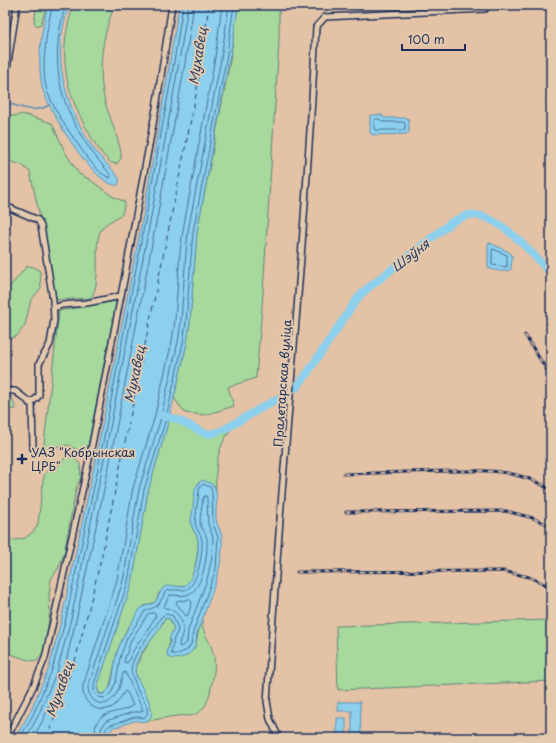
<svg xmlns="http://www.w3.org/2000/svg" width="556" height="743" font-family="'Playpen Sans',sans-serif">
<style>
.green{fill:#a6d99b;stroke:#60847c}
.water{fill:#8cd0ed;stroke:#5f90b4}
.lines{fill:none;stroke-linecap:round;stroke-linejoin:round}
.shore{stroke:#486f97;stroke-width:1}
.stream{stroke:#5f90b4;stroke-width:1.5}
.river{stroke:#8cd0ed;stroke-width:8}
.ferry{stroke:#263f6c;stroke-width:1;stroke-dasharray:5 4;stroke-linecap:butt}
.street-casing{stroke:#1b2f5e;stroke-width:8}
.street{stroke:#e5cbad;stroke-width:5}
.rail-casing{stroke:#1b2f5e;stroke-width:3}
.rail{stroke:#e5cbad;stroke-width:1.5;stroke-dasharray:4.5;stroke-linecap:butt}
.poi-dot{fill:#1b2f5e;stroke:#e5cbad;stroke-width:1.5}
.labels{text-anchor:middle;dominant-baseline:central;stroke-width:3.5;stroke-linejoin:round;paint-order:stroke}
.street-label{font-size:12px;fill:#1b2f5e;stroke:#e5cbad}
.poi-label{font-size:12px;fill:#1b2f5e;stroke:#e5cbad;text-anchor:start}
.water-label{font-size:13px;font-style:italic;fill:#263f6c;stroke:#e5cbad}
</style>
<rect width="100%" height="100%" fill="#e4c2a5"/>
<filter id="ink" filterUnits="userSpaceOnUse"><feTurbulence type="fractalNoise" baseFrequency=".025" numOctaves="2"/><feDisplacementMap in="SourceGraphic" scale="8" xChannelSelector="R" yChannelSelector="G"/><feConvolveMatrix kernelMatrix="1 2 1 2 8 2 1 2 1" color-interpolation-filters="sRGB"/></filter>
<g filter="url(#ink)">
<path class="green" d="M37 5H47L41 24 37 26 34 22Z
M74 5H115C102 35 97 70 105 102 110 119 118 136 121 153V158L117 164 111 163C101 154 94 143 88 131 64 90 57 50 74 5Z
M238 5H276L279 8V43L262 307 256 378 228 387 234 406 205 415 185 413 174 398 187 343 190 322 197 232 230 61Z
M22 114 52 123 65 152 79 174 89 179 112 196 125 202 122 214C117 218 109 221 104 226 90 239 104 279 91 298L55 300 45 240 30 172 22 165 5 160V115L16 116Z
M27 266 34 267 40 271 41 288 31 300 25 325 17 336 5 340V290H7Z
M115 301 116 305 87 451 85 454 68 445 45 449 44 444 59 311Z
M5 396H11L16 409H5Z
M170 417C182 421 201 434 211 434 220 434 228 428 235 424 217 446 215 464 216 491L215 486 199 482 197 485 191 523C192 530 197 534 198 540 199 549 194 580 186 585 181 588 174 586 168 586L159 593 156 601 153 603 144 606 127 629 118 649 109 690 106 693 101 694 98 691V684L132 583 148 491Z
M66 457H73L80 464 81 477 76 489 64 554 58 569 51 579 49 596 50 612 44 651 37 661 28 660 5 652V542L25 538 34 531 38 524 43 480 46 472 58 466Z
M166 618 170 619 174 629 171 635 167 654 171 658 189 653 193 650 196 644 199 628 202 621C202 634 211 641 213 653 216 662 214 674 212 683 209 698 206 714 189 716 185 716 181 715 177 716 166 717 156 720 146 721L149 719V701L141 687 135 672V669L142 654Z
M551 620V681L338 690 336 626Z"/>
<path class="water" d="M48 5H70C50 54 64 102 91 145 99 157 110 166 119 178V183L118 185C94 188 47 107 42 87 37 62 41 29 48 5Z
M179 5H238L235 28 197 232 190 322 187 343 168 423 148 491 132 583 98 684 97 688 99 694H104C115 687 113 668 116 656 121 638 131 623 141 608 146 605 151 605 155 602 159 598 159 592 163 588 169 583 178 588 184 586 194 582 200 550 198 540 197 534 192 530 191 523L195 490 197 485 202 480 212 484C220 493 215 506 216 517 216 524 221 530 222 537 224 567 211 593 202 621 200 625 198 628 197 633 196 637 197 642 195 646 192 655 177 662 168 657L167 651 170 644V637L174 629 170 619 166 618C162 621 161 626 158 631 150 642 135 657 135 671 136 682 163 714 146 721 142 723 138 720 134 721 126 723 121 727 113 727L110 732 113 738H15L29 714 49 668 62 617 95 462 143 216 169 67Z
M370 115H382L384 118H407L409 120V132L406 134 373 135 370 133Z
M490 243 509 252 512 255 511 269C506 273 492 271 488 267V244Z
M338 702H360L361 735H352V711H338Z
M337 718H346V738H337Z"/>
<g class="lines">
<path class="shore" d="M52 5C51 14 48 23 47 32 45 50 42 69 46 87 52 108 67 128 79 146 87 157 97 173 110 178L111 175C66 125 44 72 66 5
M376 119H379L384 122H404L405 124V129L403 130H375L374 129V121Z
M493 249 507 255V267L492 265V251Z
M206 496 207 498 208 524 213 537 212 557 207 580 188 630 187 643 180 647 179 646C179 640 182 637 183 631 184 620 176 609 165 608L164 606 170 595C177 595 184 597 191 593 203 585 208 554 207 540 207 534 201 529 200 523 200 515 202 506 203 498Z
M190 600 192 602 188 615 186 616 176 603 177 601Z
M154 613 156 615C148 632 134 645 128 662L125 663 124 661 131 640 148 614Z
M20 738 33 715 52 670 66 618 99 463 146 216 173 68 183 5
M26 738 37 718 57 671 71 619 103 464 151 217 178 68 188 5
M33 738 43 720 63 674 76 620 109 466 157 218 184 69 194 5
M96 738C90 708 119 716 133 705L127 692 125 691C121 696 119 702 114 706 98 716 81 703 83 686L117 580 133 488 154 419 172 341 175 320 180 252 183 230 215 58 222 5
M102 738 101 729 106 721 133 712H141L143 710 125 672 123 673C121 680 120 688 116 694 108 710 89 705 88 687L123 581 139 489 160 421 178 342 181 321 186 253 188 231 221 59 229 5
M108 738C101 726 111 725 120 722 125 721 129 718 135 717 138 717 141 717 144 718L147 714C149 704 141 698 137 689 136 683 132 677 131 671 131 655 153 632 161 617L166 614 173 616 178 629 177 633 174 638 171 654H178L187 650 191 645 193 632 216 569 218 537 213 524 212 492 210 487 203 484 200 487 199 490 195 523C196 530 201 533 202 540 203 551 198 584 187 589 181 592 173 588 166 591L159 604 155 607 145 611 127 638 120 658 116 682 111 693 105 698 98 697 94 692V684L128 582 144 490 165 422 183 343 186 322 193 232 226 60 234 5"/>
<path class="stream" d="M5 102C20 107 35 114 49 105"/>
<path class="river" d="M296 388 304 378 355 302 363 292 452 222C457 220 464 216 469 215 498 212 534 255 551 274
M161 415 179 420 204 433 211 434 225 429 286 394"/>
<path class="ferry" d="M47 738 76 657 89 608 102 555 196 95 209 5"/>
<g class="street-casing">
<path id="street" d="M6 75 17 5
M5 207 10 208 38 220 41 226 53 300 54 320 50 344 39 364V395L36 399 29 403
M54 308 62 305 87 303 121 296
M5 391H15L32 404 33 448
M7 738 34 685 45 658 89 460 124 280 156 108 172 5
M279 738 270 719 267 701C272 636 276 570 281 505 294 345 308 186 316 27L325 17 485 9V5"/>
</g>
<use href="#street" class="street"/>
<g class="rail-casing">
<path id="rail" d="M525 335 551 377
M344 474C382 473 421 471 460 471 473 471 487 470 500 472 518 474 536 480 551 490
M346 512 506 511 533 518 551 526
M297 572 503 571 529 577 551 587"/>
</g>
<use href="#rail" class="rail"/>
</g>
</g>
<path class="poi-dot" d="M20 453h4v4h4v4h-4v4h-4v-4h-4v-4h4z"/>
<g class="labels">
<g class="street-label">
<text transform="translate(282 383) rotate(-86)">Пралетарская вуліца</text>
</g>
<g class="poi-label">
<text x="31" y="452">УАЗ "Кобрынская<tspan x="31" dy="14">ЦРБ"</tspan></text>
</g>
<g class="water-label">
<text transform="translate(197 56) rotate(-81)">Мухавец</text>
<text transform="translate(410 255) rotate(-38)">Шэўня</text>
<text transform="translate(134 374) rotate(-78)">Мухавец</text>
<text transform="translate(59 689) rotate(-71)">Мухавец</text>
</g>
</g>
<rect width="556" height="743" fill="none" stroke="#e5cbad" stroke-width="20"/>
<rect x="10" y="10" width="536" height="723" fill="none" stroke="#1b2f5e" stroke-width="1.5" filter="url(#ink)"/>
<path d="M402 44v6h63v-6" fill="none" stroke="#1b2f5e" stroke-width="2"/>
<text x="408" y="44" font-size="12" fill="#1b2f5e" stroke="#e5cbad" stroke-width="3" paint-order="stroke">100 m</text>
</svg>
